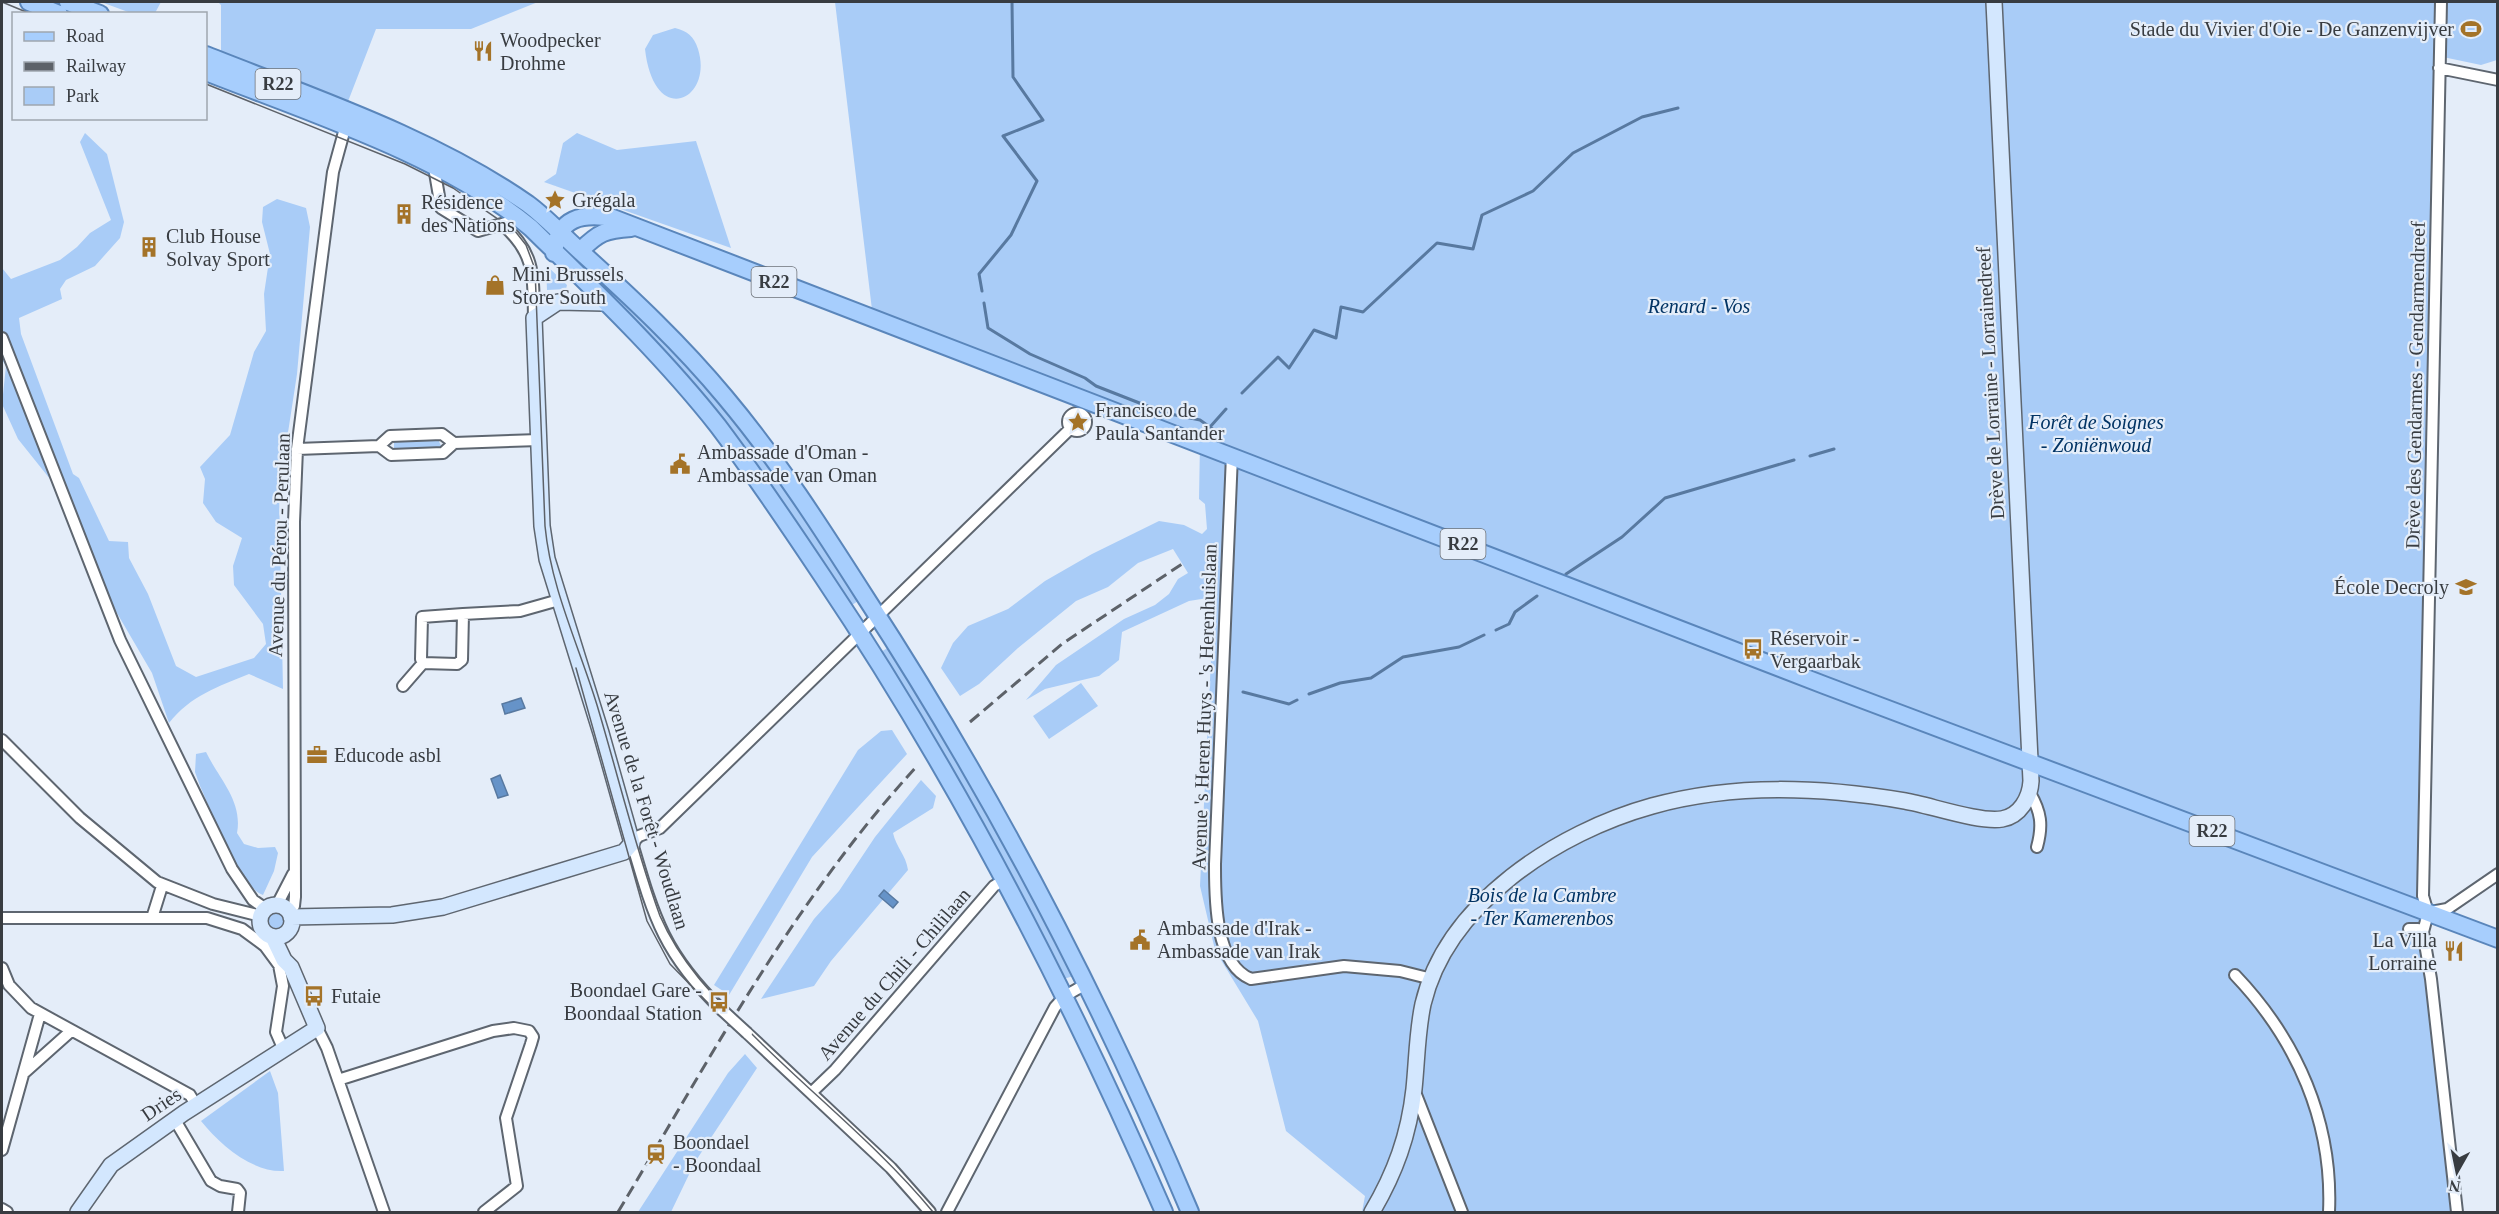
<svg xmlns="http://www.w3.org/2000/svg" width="2499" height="1214" font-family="'Times New Roman',serif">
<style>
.green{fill:#a9ccf7}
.water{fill:#6693c8;stroke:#5879a0;stroke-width:1.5}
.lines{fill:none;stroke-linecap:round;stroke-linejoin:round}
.stream{stroke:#5879a0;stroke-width:3}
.street-casing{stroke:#5e6670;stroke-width:14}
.secondary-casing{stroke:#5e6670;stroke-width:18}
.primary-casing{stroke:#5a86bb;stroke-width:20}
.street{stroke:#fff;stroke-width:10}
.secondary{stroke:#d3e7fe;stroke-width:15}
.primary{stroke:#a7cefd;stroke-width:16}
.tram{stroke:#5d6269;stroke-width:1.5}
.rail{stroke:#5d6269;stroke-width:3;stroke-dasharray:12 6;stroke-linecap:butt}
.street-bridge-casing{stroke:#5e6670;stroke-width:14;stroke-linecap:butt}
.street-bridge{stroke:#fff;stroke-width:10}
.labels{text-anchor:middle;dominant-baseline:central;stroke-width:4.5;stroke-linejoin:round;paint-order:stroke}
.shield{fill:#e4edf9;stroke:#6c7178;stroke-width:1.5}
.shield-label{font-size:18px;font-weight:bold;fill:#383c41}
.poi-label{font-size:20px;fill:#383c41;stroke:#e4edf9;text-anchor:start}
.park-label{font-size:20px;font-style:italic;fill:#013364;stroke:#e4edf9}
.street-label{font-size:20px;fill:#383c41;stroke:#e4edf9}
</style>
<rect width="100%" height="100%" fill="#e4edf9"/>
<path class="green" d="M101 2H161L155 13H131Z
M218 2H538L471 29H376L347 104 221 52V5Z
M835 2H2439L2419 910 2452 1212H1362L1365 1196 1286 1131 1258 1021 1215 950 1200 886 1214 597 1189 601 1122 632 1119 660 1099 676 1045 689 1026 700 1056 665 1124 619 1155 605 1169 594 1178 579 1188 573 1173 549 1138 563 1108 587 1076 601 1018 648 979 684 960 696 941 668 953 643 968 626 1008 609 1045 581 1092 554 1159 521 1184 525 1202 534 1207 529 1205 504 1199 499 1200 443 873 318Z
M2445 2H2497V60L2481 65 2443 57Z
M675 28C687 31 694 36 698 49 714 100 654 129 645 49L653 35Z
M85 133 107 154 124 222 120 238 95 266 66 280 60 289 62 299 19 318 21 334 73 474 79 478 109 541 128 542 129 558 148 594 176 666 196 677 254 658 266 644 263 624 234 585 233 566 242 538 216 522 203 503 205 479 200 467 230 435 254 352 266 331 264 294 270 254 262 222 263 207 277 199 306 208 310 227 297 374 279 491 283 689 249 674C219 686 190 696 169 723L152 673 100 584 66 499 18 439 2 404 6 366 2 360V268L11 279 60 260 77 247 90 233 111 220 80 142Z
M577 133 617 150 696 141 731 248 544 182 556 174 563 143Z
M546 265 567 285 566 289 547 290Z
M599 274 660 331 744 430 861 599 849 607 808 546 591 283Z
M438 439 441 446 438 450H394V440Z
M891 646 1001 830 1074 976 1063 979 879 653Z
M1081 683 1098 706 1049 739 1033 716Z
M892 730 907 754 812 857 729 995 714 985 858 750 881 731Z
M206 752C219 779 243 801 237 833L244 844 258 848 275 847 278 853 274 871 263 895C237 885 212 812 200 786L195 772 196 754Z
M921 780 936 796 933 808 893 833C896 847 906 855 908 870L831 961 814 986 761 999 814 919 839 891 875 837Z
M263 922a11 11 0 1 1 22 0a11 11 0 1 1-22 0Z
M745 1054 757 1068 695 1162 671 1212H638L728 1073Z
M270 1071 278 1093 284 1171C253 1173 220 1145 201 1121Z"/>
<path class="water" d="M521 698 525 708 505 714 502 704Z
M500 775 508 795 498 798 491 779Z
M884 890 898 902 893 908 879 896Z"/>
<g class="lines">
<path class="stream" d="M982 291 979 274 1011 235 1037 181 1003 136 1043 120 1013 77 1012 2
M984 303 988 328 1030 354 1085 378 1096 386 1165 413 1200 420 1217 432
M1242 393 1278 357 1289 368 1314 330 1336 338 1341 307 1363 312 1437 243 1473 249 1482 215 1533 191 1573 153 1642 117 1678 108
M1210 427 1226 409
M1810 456 1834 449
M1566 574 1622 537 1665 498 1794 460
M1496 630 1509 624 1515 612 1537 596
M1243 692 1289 704 1297 700
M1309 694 1340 683 1371 678 1403 657 1459 647 1484 635"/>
<g class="street-casing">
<path id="street" d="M2439 68 2498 80
M434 167 441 208 478 231 519 219
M503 225C536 254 533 277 534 318
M2 338 120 640 232 869 253 900 266 909
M1068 422a9 9 0 1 1 18 0a9 9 0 1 1-18 0Z
M379 446 391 455 443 453 454 443
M297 449 379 446 390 436 442 434 454 443 539 440
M1232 455 1215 864C1215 896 1214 964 1251 979L1344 966 1400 971 1432 979
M463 614 462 660 457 664 423 663 421 659 422 617Z
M463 614 520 611 559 600
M403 686 423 663
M2 740 80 818 157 882 213 904 261 916
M2030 793C2041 812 2043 825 2037 847
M277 905 293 874
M289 912 294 906 295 897 294 522 297 449 333 172 347 121
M2431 912 2447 909 2498 874
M2428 913 2423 896 2441 2
M2428 913 2423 932 2431 979 2457 1212
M2 918H207L242 929 265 946 279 965 283 986 276 1032 283 1048
M152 918 162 886
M2409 929H2418L2423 932
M2 968 9 985 31 1008 190 1095 196 1105
M2235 975C2297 1040 2333 1122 2329 1212
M722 1010C664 954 654 918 632 843L639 836 660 828 1070 429
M317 1028 327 1048 384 1212
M747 1033 891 1168 930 1212
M25 1072 71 1031
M338 1080 493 1031 514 1028 529 1031 533 1037 531 1044 506 1118 517 1186 484 1212
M1415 1092 1462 1212
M811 1093 835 1070 994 886 1006 879
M175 1120 211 1181 220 1186 237 1189 240 1193 238 1212
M2 1150 40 1014
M2 1209 7 1212
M947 1212 1055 1007 1065 996 1086 984"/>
</g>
<g class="secondary-casing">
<path id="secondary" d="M260 921a16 16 0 1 1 32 0a16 16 0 1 1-32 0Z
M291 917 392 915 443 907 624 852 632 843 601 733 547 559 542 526 534 318 558 302 604 303
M78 1212 111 1165 184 1113 317 1028 291 967 284 960 273 937
M1372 1212C1395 1173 1409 1135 1414 1089 1417 1060 1417 1032 1423 1004 1447 903 1558 832 1652 806 1735 783 1821 787 1905 801 1929 805 1980 823 2002 819 2020 816 2030 798 2031 781L1994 2"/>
</g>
<g class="primary-casing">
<path id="primary" d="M29 2 59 14
M68 2 100 14
M206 55C314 98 432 137 528 204 547 218 563 236 581 252 632 298 681 344 725 397 778 460 822 529 866 598 993 793 1100 998 1190 1212
M206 72C310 113 445 156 531 228 595 291 662 355 718 426 755 475 789 526 823 577 958 778 1068 991 1164 1212
M580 251C599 232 605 230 631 228
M554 253C558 217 582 213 613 218L1824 685 2498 939"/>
</g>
<use href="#street" class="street"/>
<use href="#secondary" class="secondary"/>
<use href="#primary" class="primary"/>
<path class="tram" d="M2 2 31 14
M206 84 405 164 453 188 515 231 526 245 535 269 545 526C551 589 579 646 597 705 618 775 635 847 660 916 683 969 721 1003 761 1043 818 1099 882 1150 933 1212
M576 668 647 921 670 964 708 1003"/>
<path class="rail" d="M970 722 1062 644 1182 564
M618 1212C711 1057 794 900 917 766"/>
<g class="street-bridge-casing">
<path id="street-bridge" d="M722 1010 747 1033"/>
</g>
<use href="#street-bridge" class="street-bridge"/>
</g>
<defs>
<g id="stadium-bare" transform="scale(1.62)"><path d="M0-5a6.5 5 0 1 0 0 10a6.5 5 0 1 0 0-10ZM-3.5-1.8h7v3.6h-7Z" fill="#a47328" stroke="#e4edf9" stroke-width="2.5" paint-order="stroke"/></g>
<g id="restaurant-bare" transform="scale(1.62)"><path d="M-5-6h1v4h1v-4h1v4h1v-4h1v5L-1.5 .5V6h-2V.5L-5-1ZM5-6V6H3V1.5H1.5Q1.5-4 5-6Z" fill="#a47328" stroke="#e4edf9" stroke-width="2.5" paint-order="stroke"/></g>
<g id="sight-bare" transform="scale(1.62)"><path d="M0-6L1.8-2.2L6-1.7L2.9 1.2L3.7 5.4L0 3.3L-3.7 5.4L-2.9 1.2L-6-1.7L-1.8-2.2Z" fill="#a47328" stroke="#e4edf9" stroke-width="2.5" paint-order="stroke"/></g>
<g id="building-bare" transform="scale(1.62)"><path d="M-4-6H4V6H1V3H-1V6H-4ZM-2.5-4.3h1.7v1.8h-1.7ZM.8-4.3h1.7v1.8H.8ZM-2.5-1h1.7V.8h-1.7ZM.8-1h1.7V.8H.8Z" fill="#a47328" stroke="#e4edf9" stroke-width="2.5" paint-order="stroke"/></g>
<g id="shop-bare" transform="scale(1.62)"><path d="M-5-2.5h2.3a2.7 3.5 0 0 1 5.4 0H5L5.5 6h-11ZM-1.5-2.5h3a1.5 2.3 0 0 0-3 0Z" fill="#a47328" stroke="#e4edf9" stroke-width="2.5" paint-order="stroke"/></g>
<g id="civic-bare" transform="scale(1.62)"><path d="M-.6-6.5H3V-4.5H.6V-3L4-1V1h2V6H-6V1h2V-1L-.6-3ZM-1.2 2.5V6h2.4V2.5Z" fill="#a47328" stroke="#e4edf9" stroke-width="2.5" paint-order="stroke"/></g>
<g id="school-bare" transform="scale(1.62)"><path d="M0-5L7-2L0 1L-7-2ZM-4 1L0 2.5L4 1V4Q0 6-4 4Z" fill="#a47328" stroke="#e4edf9" stroke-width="2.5" paint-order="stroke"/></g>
<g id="bus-bare" transform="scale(1.62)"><path d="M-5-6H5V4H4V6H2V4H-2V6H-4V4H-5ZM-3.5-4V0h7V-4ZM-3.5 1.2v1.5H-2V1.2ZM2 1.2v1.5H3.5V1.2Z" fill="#a47328" stroke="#e4edf9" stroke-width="2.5" paint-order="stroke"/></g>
<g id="office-bare" transform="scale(1.62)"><path d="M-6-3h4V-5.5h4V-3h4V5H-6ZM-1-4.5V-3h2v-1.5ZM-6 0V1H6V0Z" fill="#a47328" stroke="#e4edf9" stroke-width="2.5" paint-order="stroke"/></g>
<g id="station-bare" transform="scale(1.62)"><path d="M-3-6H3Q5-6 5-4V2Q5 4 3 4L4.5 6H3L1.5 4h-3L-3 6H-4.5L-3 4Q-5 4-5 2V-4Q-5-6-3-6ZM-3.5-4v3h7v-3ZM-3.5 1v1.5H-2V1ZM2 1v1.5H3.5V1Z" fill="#a47328" stroke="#e4edf9" stroke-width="2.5" paint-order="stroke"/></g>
</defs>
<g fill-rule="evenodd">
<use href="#stadium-bare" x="2471" y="29"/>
<use href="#restaurant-bare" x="483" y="51"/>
<use href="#sight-bare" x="555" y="200"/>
<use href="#building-bare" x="404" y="214"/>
<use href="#building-bare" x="149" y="247"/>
<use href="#shop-bare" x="495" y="285"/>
<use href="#sight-bare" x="1078" y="422"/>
<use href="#civic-bare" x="680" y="464"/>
<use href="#school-bare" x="2466" y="587"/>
<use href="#bus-bare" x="1753" y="649"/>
<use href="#office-bare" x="317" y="755"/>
<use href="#civic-bare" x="1140" y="940"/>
<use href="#restaurant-bare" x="2454" y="951"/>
<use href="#bus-bare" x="314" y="996"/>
<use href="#bus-bare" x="719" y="1002"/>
<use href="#station-bare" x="656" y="1154"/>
</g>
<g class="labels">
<g class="shield">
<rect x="255.5" y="69" width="45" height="30" rx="4.5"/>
<rect x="751.5" y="267" width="45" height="30" rx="4.5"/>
<rect x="1440.5" y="529" width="45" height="30" rx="4.5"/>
<rect x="2189.5" y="816" width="45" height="30" rx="4.5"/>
</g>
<g class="shield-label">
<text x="278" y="84">R22</text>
<text x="774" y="282">R22</text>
<text x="1463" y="544">R22</text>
<text x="2212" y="831">R22</text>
</g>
<g class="poi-label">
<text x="2454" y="29" text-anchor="end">Stade du Vivier d'Oie - De Ganzenvijver</text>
<text x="500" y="40">Woodpecker<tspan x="500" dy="23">Drohme</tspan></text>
<text x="572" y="200">Grégala</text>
<text x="421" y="202">Résidence<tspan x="421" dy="23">des Nations</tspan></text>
<text x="166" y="236">Club House<tspan x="166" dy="23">Solvay Sport</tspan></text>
<text x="512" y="274">Mini Brussels<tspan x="512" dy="23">Store South</tspan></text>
<text x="1095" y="410">Francisco de<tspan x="1095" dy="23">Paula Santander</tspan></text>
<text x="697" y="452">Ambassade d'Oman -<tspan x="697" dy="23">Ambassade van Oman</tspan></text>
<text x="2449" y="587" text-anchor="end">École Decroly</text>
<text x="1770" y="638">Réservoir -<tspan x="1770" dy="23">Vergaarbak</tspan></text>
<text x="334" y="755">Educode asbl</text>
<text x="1157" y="928">Ambassade d'Irak -<tspan x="1157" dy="23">Ambassade van Irak</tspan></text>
<text x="2437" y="940" text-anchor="end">La Villa<tspan x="2437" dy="23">Lorraine</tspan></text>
<text x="702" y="990" text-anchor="end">Boondael Gare -<tspan x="702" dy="23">Boondaal Station</tspan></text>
<text x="331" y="996">Futaie</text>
<text x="673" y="1142">Boondael<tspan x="673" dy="23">- Boondaal</tspan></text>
</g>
<g class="park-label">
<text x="1699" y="306">Renard - Vos</text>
<text x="2096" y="422">Forêt de Soignes<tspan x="2096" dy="23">- Zoniënwoud</tspan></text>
<text x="1542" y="895">Bois de la Cambre<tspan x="1542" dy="23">- Ter Kamerenbos</tspan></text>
</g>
<g class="street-label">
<text transform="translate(1990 383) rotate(-93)">Drève de Lorraine - Lorrainedreef</text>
<text transform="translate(2415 385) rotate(-89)">Drève des Gendarmes - Gendarmendreef</text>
<text transform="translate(279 545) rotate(-88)">Avenue du Pérou - Perulaan</text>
<text transform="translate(1204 707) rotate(-88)">Avenue 's Heren Huys - 's Herenhuislaan</text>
<text transform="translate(647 810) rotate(73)">Avenue de la Forêt - Woudlaan</text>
<text transform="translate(894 974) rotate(-49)">Avenue du Chili - Chililaan</text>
<text transform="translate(161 1104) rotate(-34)">Dries</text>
</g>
</g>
<rect width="2499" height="1214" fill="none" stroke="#383c41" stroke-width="6"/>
<rect x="12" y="12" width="195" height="108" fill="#e4edf9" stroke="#9fa6af" stroke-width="1.5"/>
<rect x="24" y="32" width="30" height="9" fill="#a7cefd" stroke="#9fa6af" stroke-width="1.5"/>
<text x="66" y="42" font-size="18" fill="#383c41">Road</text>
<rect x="24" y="62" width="30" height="9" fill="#5d6269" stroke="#9fa6af" stroke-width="1.5"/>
<text x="66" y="72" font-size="18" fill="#383c41">Railway</text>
<rect x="24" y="87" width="30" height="18" fill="#a9ccf7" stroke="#9fa6af" stroke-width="1.5"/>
<text x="66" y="102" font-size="18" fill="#383c41">Park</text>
<g transform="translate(2457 1172) rotate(189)" stroke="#e4edf9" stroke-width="4.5" paint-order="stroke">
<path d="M0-4.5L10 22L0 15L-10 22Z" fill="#383c41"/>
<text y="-9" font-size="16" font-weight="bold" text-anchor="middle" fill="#383c41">N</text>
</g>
</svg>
